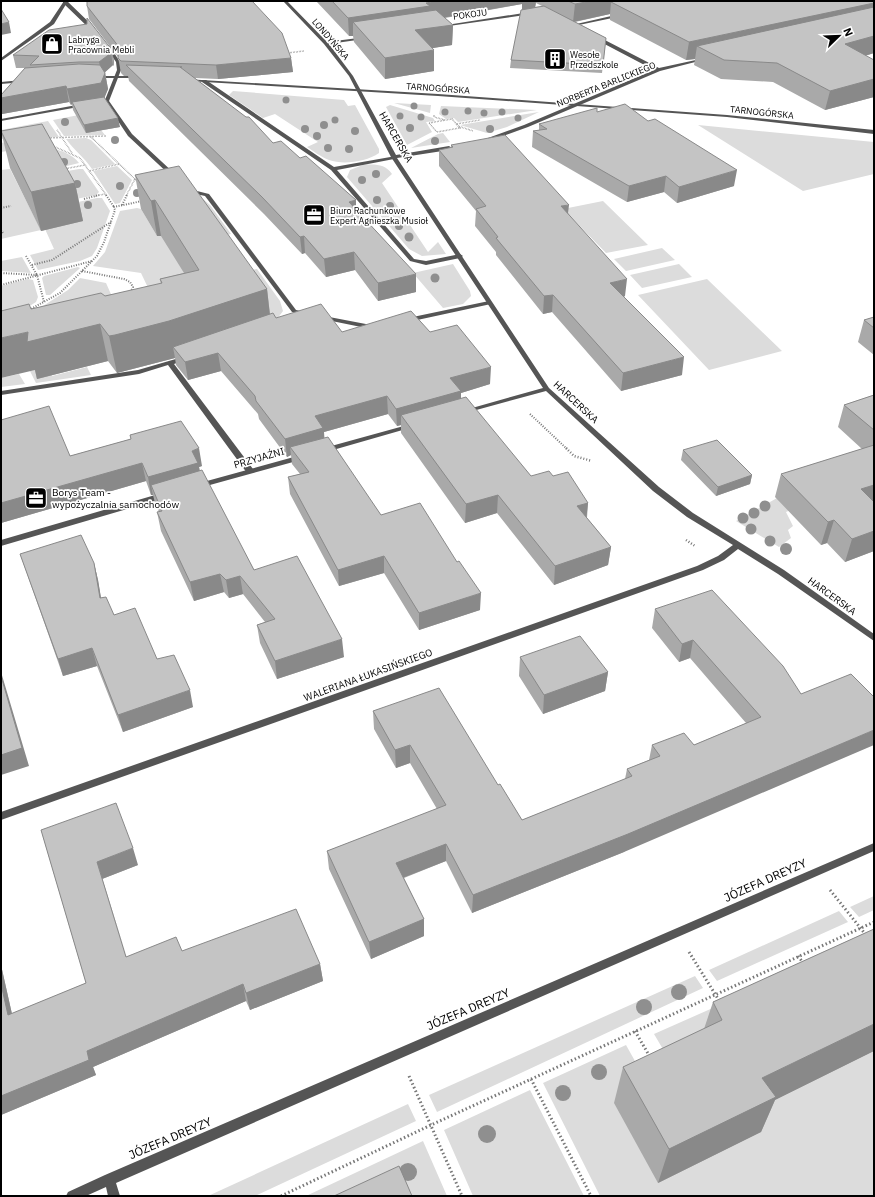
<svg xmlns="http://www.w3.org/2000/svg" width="875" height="1197" font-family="'IBM Plex Sans',sans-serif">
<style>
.green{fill:#dcdcdc}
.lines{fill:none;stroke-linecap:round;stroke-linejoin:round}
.path-far3{stroke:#777;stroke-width:1.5;stroke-dasharray:0.5 1;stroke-linecap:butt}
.path-far2{stroke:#777;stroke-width:2;stroke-dasharray:1 1.5;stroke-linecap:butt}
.path-far1{stroke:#777;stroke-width:2.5;stroke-dasharray:1 2;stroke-linecap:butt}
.path{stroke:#777;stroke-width:3;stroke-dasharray:1.5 2.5;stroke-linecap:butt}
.service{fill:#555;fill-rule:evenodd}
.minor{fill:#555;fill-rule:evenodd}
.tertiary{fill:#555;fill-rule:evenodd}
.tree{fill:#8f8f8f}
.wall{fill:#a9a9a9;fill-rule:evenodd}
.shaded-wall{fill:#898989}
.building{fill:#c4c4c4;stroke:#898989}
.labels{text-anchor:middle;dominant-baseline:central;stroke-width:3.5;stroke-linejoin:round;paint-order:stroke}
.far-street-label{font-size:9px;fill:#000;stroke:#fff}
.far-poi-label{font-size:9px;fill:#000;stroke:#fff;text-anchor:start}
.street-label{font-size:10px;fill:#000;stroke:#fff}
.poi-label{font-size:10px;fill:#000;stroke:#fff;text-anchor:start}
.near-street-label{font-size:12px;fill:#000;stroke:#fff}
</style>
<rect width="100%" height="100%" fill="#fff"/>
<path class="green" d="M233 91 344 100 348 106 355 105 379 149V153C366 162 343 165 329 160 321 157 313 151 307 147L318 142 275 114 263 118 229 95Z
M394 103 431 105 430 113Z
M390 105 433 118 435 121 426 122 432 132 407 145 386 107Z
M441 106 537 110 458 122 454 118 446 119 439 114Z
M539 112 507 127 487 133 460 125Z
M84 114 101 130 105 135 64 136 53 120Z
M48 121 59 137 1 139V130Z
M698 125 874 142V174L803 191Z
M443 133 450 142 411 148 438 134Z
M86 138 91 140 115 164 92 169C84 157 74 150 66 139Z
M6 142C27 145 66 145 79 163L55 169 21 149 1 152V143Z
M363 165C375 164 385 164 392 174L382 183 428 252 438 242 446 254 422 256 409 249 347 177 350 170Z
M117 166 132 180 120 203 115 204 93 171Z
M10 169 41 230 1 239V170Z
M79 169H83L99 192 96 195 71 200 56 173Z
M97 198H102L110 211 97 248 92 256 80 261 38 270 30 255 54 249 45 229 73 203Z
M203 199 210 205 231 234 210 238 205 306 1 330 151 294 141 273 93 266 105 252 120 211 137 208 141 209 157 236 199 227Z
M603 201 648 245 606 253 563 209Z
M662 248 675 260 626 271 614 259Z
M22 257 31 273 1 271V261Z
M453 264 470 291 471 296 463 304 443 308 413 273Z
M679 264 692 277 642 288 630 275Z
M78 267 80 268 79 269 50 295H46L42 278 44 276Z
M257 269 280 301 283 311 277 319 241 324 235 273Z
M80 278 106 283 114 301 43 306 68 290Z
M28 279 33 280 38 297 36 302 7 320 1 319V286Z
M707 279 782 351 709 370 638 295Z
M48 367 52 376 87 367 91 375 36 383 30 371Z
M19 374 25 384 1 387V378Z
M800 485 798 507 786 512 793 526 788 530 791 538 779 547 736 521Z
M874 896V910L859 917 850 907Z
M839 911 848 922 717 981 709 970Z
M695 976 703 988 437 1112 429 1095Z
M715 1007 727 1028 677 1073 654 1034Z
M626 1045 649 1086 747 1114 874 1051V1196H600L543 1083Z
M530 1090 584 1196H473L444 1130Z
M408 1104 416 1121 255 1196H208Z
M423 1141 447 1196H306Z"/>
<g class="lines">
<path class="path-far3" d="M287 53 304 51
M434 115V117L445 120
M452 119 460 128 437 132 429 123Z
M456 124 480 120
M458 126 473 131
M57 130 72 153
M91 137 138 182
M47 138 106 136
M53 146 80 158 107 196
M64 169 85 165
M89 171 119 164
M95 196 105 194
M126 196 135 179"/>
<path class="path-far2" d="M106 195 114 207
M84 199 99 195
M122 205 127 195
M1 208 11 206
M1 230 3 233
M26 256 37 275
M32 265 52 260 111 222
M82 271 124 279 130 282 133 287 130 293
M1 273 37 275 44 302
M1 285 92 261
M29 310 60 293 97 256 104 242 115 210 114 207 142 201
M530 414 567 449"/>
<path class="path-far1" d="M566 448 574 456 592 461
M686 540 695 546"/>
<path class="path" d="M830 890 866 935
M689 952 720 1002
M798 956 804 964
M635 1031 650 1057
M409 1076 462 1196
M531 1079 591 1196
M281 1196 431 1125 874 922"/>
<path class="service" d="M63 1H67L95 28V30H91L63 3Z
M107 45H109L120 62 121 70 109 101 132 134 176 175V177H172L128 136 106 103H103L101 102 105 100 117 70 116 62 105 46Z
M202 80H206L334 167 396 156V158L394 159 337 170 414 259 426 261 460 254 463 256 460 258 426 265 410 261 331 170 202 82Z
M82 104H84V106L1 121V119Z
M189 189 209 194 296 310 309 313V315L292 312 205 196 187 192 186 191Z
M489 301 492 303 491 304 408 322 405 320 408 318Z
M324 316 371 325 374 327 371 329 322 319 321 318Z
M186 356 188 357V359L174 364 253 469 254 471 253 473H247L168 365 139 374 1 395V391L138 370Z"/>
<path class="minor" d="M64 1H68L54 24 1 61V58L50 22Z
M283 1H287L327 42 366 37V39H364L329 44 353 76 396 155 449 146 452 148 449 150 397 158 549 388 659 487 693 513 784 570 874 634V641L778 574 738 549 724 560 703 570 1 820V812L697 566 718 556 733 545 687 517 653 491 546 391 469 412H465V410L543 388 391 157 349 76 324 44Z
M530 12 532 13V14L442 27 440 26Z
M620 14H622V16L574 26 572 25Z
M595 37H599L659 68 705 58 707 59 660 71 528 127 492 140H488V138L524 125 654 70 595 39Z
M411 424 413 425 414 426 413 427 326 452 322 450 324 448Z
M301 455H304L305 457 304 459 199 488 195 486 196 484Z
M162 493H168L169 495 168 497 1 546V540Z
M874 843V851L116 1183 120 1196H108L106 1187 86 1196H66L68 1192 105 1175Z"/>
<path class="tertiary" d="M94 76H138L140 77 138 78H96L94 77Z
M185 79 438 94 727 115 874 130V134L727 117 438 96 187 81H185Z
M22 80 24 81V82L1 84V82Z"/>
</g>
<g class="tree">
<circle cx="466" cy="16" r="3.5"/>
<circle cx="286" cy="100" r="3.5"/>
<circle cx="414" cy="106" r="3.5"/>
<circle cx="468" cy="111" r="3.5"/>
<circle cx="445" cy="112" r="3.5"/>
<circle cx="502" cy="112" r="3.5"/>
<circle cx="484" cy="113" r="3.5"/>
<circle cx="400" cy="116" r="3.5"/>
<circle cx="421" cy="117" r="3.5"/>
<circle cx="518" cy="118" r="3.5"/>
<circle cx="335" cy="120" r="3.5"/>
<circle cx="65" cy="122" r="4"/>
<circle cx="324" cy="125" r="4"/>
<circle cx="410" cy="128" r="4"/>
<circle cx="305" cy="129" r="4"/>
<circle cx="490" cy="129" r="4"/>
<circle cx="355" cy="131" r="4"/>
<circle cx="317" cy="136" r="4"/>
<circle cx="115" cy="140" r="4"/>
<circle cx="435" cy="141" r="4"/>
<circle cx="328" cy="148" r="4"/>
<circle cx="349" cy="149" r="4"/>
<circle cx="64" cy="162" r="4"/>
<circle cx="376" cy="174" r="4"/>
<circle cx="362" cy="180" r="4"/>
<circle cx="77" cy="184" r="4"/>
<circle cx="120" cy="186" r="4"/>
<circle cx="137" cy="193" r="4"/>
<circle cx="377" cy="200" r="4"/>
<circle cx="88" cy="205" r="4"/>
<circle cx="390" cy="206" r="4"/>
<circle cx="399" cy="226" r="4"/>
<circle cx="409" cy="237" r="4.5"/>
<circle cx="435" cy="278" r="4.5"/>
<circle cx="765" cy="506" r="5.5"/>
<circle cx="754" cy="513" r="5.5"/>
<circle cx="743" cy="518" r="5.5"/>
<circle cx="751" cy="529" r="5.5"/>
<circle cx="770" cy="541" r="5.5"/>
<circle cx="786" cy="549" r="6"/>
<circle cx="679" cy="992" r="8"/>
<circle cx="644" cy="1007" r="8"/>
<circle cx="599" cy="1072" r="8"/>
<circle cx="563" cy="1093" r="8"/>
<circle cx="487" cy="1134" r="9"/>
<circle cx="408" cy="1172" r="9"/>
</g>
<path class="wall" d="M316 1H874V53L865 56 874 60V97L825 110 773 82 721 79 694 65 695 59 686 60 610 20V14L575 22 606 38 602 73 510 68 511 60 522 9V4L445 18 453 25 452 45 432 48 434 71 385 79 354 42 353 36H349ZM536 3 542 6 535 7Z
M87 6 291 58 293 72 218 79 195 78 273 143 356 210 416 292 378 301 355 270 326 277 305 253 302 254 264 214 129 81 128 76H124L121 73 118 57 89 19Z
M112 50 114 62V66L113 65 105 72 108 89 104 98 120 127 86 133 73 110 72 104 71 105 69 102 2 114 1 111V95L25 68H16L13 55Z
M597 112 734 186 677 203 664 192 627 202 532 147 533 131 539 130V124Z
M1 131 75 183 83 221 41 231 10 168Z
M451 145 568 213 625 296 624 297 682 375 621 391 552 312 543 314 496 255V252L475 226 476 211 439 166V150L451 148Z
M135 175 267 289 270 314 276 318 342 332H430L490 384 461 393V398L531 476H553L588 503 587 518 611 547 608 565 554 585 497 513 465 523 401 433V425L397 426 388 414 324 432V438L381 515 480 610 419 630 384 573 339 586 290 494 288 477 300 474 292 464 291 455 287 457 259 419 258 414 221 371 188 380 176 365 175 358 117 373 108 361 37 379 35 370 31 309 105 296 161 284 160 279 184 273 161 236H157L141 209Z
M874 317V355L858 342 864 320Z
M874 395V551L845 562 827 543 821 545 775 497 781 474 862 449 838 427 844 405Z
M1 420 70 456 131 439 130 435 202 466 199 467 200 471 254 570 344 657 277 679 260 643 257 625 265 622 243 594 229 598 224 592 194 601 161 531 157 512H159L155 503 153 495H151L146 481 1 523Z
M683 450 752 475 750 484 716 496 681 460Z
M20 554 94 563 98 580 101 598 114 615 157 659 193 707 123 732 97 666 63 676 26 571Z
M655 609 801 694 624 852 472 913 446 861 404 878 424 919V936L371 959 329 869 327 851 437 809 410 763 396 768 374 729 373 711 498 785 522 820 625 779 627 769 649 760 652 745H694L746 723 690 658 679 662 652 628Z
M520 657 608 672 605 691 543 714 519 676Z
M41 830 138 865 102 879 126 957 182 951 320 964 323 981 250 1010 246 1001 93 1067 96 1075 1 1115V965L12 1014 86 983Z
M874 929V1051L775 1100 761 1132 658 1183 614 1103 623 1067 704 1029 713 1002Z"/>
<path class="shaded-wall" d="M437 1H536L535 9 522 11V4L430 20 353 22V36H349L348 18Z
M591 1H673L611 2 610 14 573 22 575 4Z
M874 3V20L697 46 695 59 686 60 689 42Z
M9 22 11 33 1 35V24Z
M453 25 452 45 415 51V30Z
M874 36V53L841 63 845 44Z
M112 50 114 62V66L112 53Z
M434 50V71L385 79V58Z
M111 53 113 65 102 75 99 62Z
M291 58 293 72 218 79 216 65Z
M105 73 108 89 104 99 72 102V104L71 105 67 89Z
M874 79V97L825 110 830 91Z
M66 86 69 102 2 114 1 111V98Z
M118 118 120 127 86 133 84 125Z
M737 170 734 186 677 203 679 187Z
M666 176 664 192 627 202 629 186Z
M75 183 83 221 41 231 31 192Z
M155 200 161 236H157L151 201Z
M356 200V217L349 202Z
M569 205 567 221 561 206Z
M304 236 305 253 302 254 300 237Z
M354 252 355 270 326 277 324 259Z
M416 274V292L378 301V283Z
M627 279 625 296 608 300 610 283Z
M267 289 271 325 173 347 175 358 117 373 109 336Z
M553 295 552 312 543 314 544 296Z
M100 324 108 361 37 379 35 370 1 378V338L28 332Z
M218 353 221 371 188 380 185 362Z
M684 357 682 375 621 391 623 373Z
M491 367 490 384 461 393V409L401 415V425L397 426 396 409 450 378Z
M387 396 388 414 324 432 325 446 290 447 291 455 287 457 285 439 315 416Z
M199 448 202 466 199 467 201 481 151 485 153 495H151L148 477 192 451Z
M142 463 146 481 1 523V503Z
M752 475 750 484 716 496 718 487Z
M874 485V506L861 489Z
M498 495 497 513 465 523 466 504Z
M588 503 586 521 577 506Z
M834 520 827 543 821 545 828 522Z
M874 531V551L845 562 852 539Z
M611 547 608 565 554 585 555 566Z
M384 556V573L339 586 338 570Z
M94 563 98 580 104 616 100 598Z
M220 574 224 592 194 601 190 582Z
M240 576 243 594 229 598 226 580Z
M481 593 480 610 419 630V613Z
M342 639 344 657 277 679 275 661Z
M693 640 690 658 679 662 682 644Z
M92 648 97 666 63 676 58 659Z
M1 672 29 766 1 775Z
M608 672 605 691 543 714 544 695Z
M190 690 193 707 123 732 118 715Z
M874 730V745L624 852 472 913 473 895Z
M410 745V763L396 768 395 750Z
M446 844V861L397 880 396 863Z
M133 848 138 865 102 879 132 974 97 862Z
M424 919V936L371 959 369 942Z
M320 964 323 981 250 1010 246 993Z
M1 965 16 1032 8 1015 1 984Z
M243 984 246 1001 93 1067 96 1075 1 1115V1096L87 1051Z
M874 1024V1051L775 1100 761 1132 658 1183 669 1149 762 1078Z"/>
<path class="building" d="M87 1H252L282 33 291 58 216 65 121 61 118 58 119 47 87 6Z
M332 1H437L426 3 430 6 348 18Z
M568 1H591L575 4Z
M616 1H874V3L689 42 611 2Z
M544 6 606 38 603 65 511 60 521 10Z
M874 7V36L845 44 874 60V79L830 91 777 63 724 60 697 46Z
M1 9 9 22 1 24Z
M436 10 453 25 415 30 434 50 385 58 353 22Z
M87 18 112 50V53H111L99 62H79L30 65 39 56 13 55 49 30 87 24Z
M79 64 100 65 105 73 101 83 67 89 66 86 1 98V95L25 68Z
M126 65 182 67H180L246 117H249L273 143 281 141 300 158 306 156 356 200 349 202 416 274 378 283 354 252 324 259 304 236 300 237 262 197Z
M104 97 118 118 84 125 72 102Z
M625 104 648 121 655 119 737 170 679 187 666 176 629 186 533 131 547 129 539 124 597 108V112Z
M42 124 75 183 31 192 1 131Z
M505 135 569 205 561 206 627 279 610 283 684 357 623 373 553 295 544 296 496 238 498 237 476 209 486 206 439 150 453 147 451 145Z
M179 166 267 289 169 321 115 335 109 336 100 324 27 342 28 332 1 338V311L29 304 31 309 101 293 105 296 162 283 160 279 199 270 155 200 151 201 135 175Z
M321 304 342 332 411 311 430 332 457 325 491 367 450 378 461 391 396 409 387 396 315 416 323 428 285 439 256 401 255 396 218 353 185 362 173 347 273 313 276 318Z
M874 317V328L864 320Z
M874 395V430L844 405Z
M466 397 531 476 549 471 553 476 568 472 588 503 577 506 611 547 555 566 498 495 466 504 401 415Z
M49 406 70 456 131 439 130 435 181 421 199 448 192 451 198 463 148 477 142 463 1 503V420Z
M328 437 381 515 420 503 457 562 459 561 481 593 419 613 384 556 338 570 288 477 309 472 290 447Z
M717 440 752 475 718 487 683 450Z
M874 445V485L861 489 874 502V531L852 539 834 520 828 522 781 474Z
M202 470 254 570 297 556 342 639 275 661 257 625 275 619 240 576 226 580 220 574 190 582 157 512 162 511 151 485Z
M81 535 94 563 100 598 106 597 114 615 135 608 157 659 174 655 190 690 118 715 92 648 58 659 20 554Z
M712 590 783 666 801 694 851 674 874 697V730L628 834 473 895 446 844 396 863 424 919 369 942 327 851 446 805 410 745 395 750 373 711 439 688 498 785 500 784 522 820 632 776 627 769 660 756 652 745 684 733 694 745 761 717 693 640 682 644 655 609Z
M580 636 608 672 544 695 520 657Z
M1 676 22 748 1 755Z
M116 803 133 848 97 862 126 957 176 937 182 951 296 909 320 964 246 993 243 984 87 1051 89 1060 1 1096V984L8 1015 86 983 41 830Z
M874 929V1024L762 1078 776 1097 669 1149 623 1067 722 1020 713 1002Z
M399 1166 412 1196H334Z"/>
<defs>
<g id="shop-square" transform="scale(1.15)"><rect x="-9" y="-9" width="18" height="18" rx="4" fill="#000" stroke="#fff"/><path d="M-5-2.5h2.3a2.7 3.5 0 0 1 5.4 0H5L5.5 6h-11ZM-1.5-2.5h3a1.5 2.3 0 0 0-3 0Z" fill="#fff"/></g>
<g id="building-square" transform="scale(1.15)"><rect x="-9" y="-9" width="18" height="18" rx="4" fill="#000" stroke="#fff"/><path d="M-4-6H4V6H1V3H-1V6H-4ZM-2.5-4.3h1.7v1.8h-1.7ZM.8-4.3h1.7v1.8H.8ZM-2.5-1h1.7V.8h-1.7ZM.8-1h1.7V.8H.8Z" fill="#fff"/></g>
<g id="office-square" transform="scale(1.15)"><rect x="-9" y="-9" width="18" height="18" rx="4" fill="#000" stroke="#fff"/><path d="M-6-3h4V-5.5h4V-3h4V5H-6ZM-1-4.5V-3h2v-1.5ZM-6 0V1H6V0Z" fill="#fff"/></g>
</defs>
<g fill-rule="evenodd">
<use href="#shop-square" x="52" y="44"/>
<use href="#building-square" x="555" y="59"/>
<use href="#office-square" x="314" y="215"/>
<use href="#office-square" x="36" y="498"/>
</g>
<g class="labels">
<g class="far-street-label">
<text transform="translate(470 14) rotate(-8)">POKOJU</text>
<text transform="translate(331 39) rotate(49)">LONDYŃSKA</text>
<text transform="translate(606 84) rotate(-22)">NORBERTA BARLICKIEGO</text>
<text transform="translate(438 88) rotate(4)">TARNOGÓRSKA</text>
<text transform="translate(762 112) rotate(6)">TARNOGÓRSKA</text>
</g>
<g class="far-poi-label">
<text x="68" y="39">Labryga<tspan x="68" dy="10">Pracownia Mebli</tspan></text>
<text x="570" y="54">Wesołe<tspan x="570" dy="10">Przedszkole</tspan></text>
<text x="330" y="210">Biuro Rachunkowe<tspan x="330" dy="10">Expert Agnieszka Musioł</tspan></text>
</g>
<g class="street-label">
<text transform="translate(396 137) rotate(60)">HARCERSKA</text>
<text transform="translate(576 402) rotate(43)">HARCERSKA</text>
<text transform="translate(259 458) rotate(-16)">PRZYJAŹNI</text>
<text transform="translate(832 596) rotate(36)">HARCERSKA</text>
<text transform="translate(368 675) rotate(-20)">WALERIANA ŁUKASIŃSKIEGO</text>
</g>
<g class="poi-label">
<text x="52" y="492">Borys Team -<tspan x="52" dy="12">wypożyczalnia samochodów</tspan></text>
</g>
<g class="near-street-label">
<text transform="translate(765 880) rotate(-24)">JÓZEFA DREYZY</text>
<text transform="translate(468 1009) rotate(-23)">JÓZEFA DREYZY</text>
<text transform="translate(170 1138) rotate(-23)">JÓZEFA DREYZY</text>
</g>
</g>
<rect width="875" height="1197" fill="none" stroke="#000000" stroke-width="4"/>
<g transform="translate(839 36) rotate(67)" stroke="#ffffff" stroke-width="3" paint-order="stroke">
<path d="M0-3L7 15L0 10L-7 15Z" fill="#000000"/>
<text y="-6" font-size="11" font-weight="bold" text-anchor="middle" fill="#000000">N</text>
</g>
</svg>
